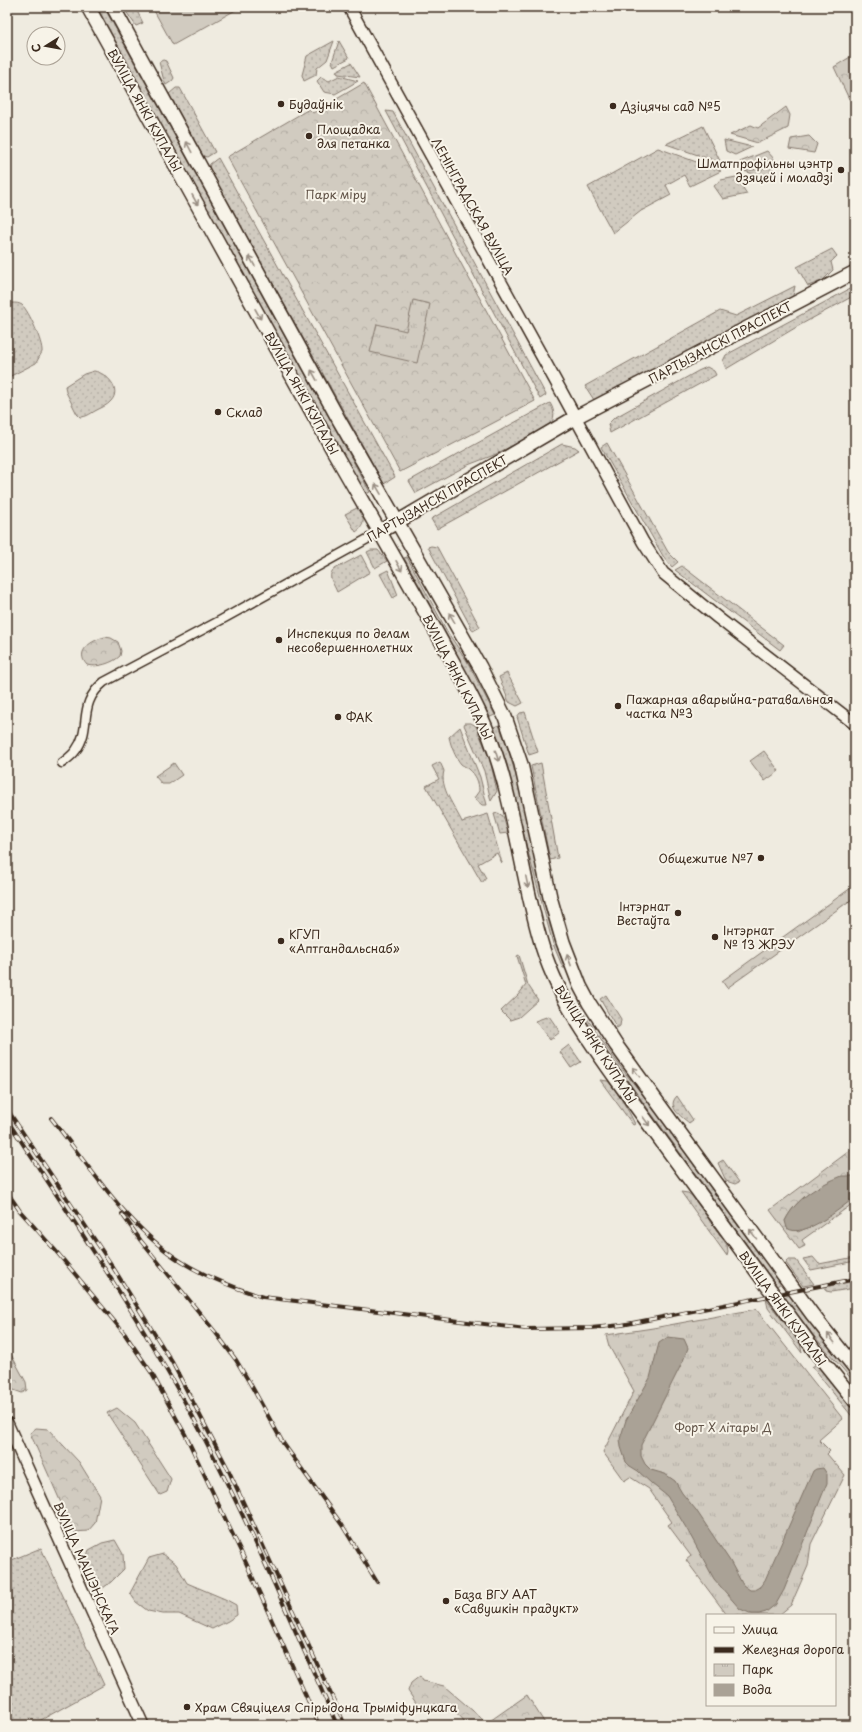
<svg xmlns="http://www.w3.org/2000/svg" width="862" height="1732" font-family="'Playpen Sans',sans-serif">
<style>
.grass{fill:url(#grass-dots);stroke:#867a6f}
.forest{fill:url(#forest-crowns);stroke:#867a6f}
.park{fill:url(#park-tufts);stroke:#867a6f}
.pitch{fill:#d1cbc0;stroke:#867a6f}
.water{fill:#aaa296;stroke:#7e7266}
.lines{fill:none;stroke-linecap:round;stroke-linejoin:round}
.street-casing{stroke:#3b2a1e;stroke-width:11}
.secondary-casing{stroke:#3b2a1e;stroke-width:14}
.primary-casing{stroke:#3b2a1e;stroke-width:16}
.street{stroke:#f7f3e8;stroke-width:8}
.secondary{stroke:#f7f3e8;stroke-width:11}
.primary{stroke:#f7f3e8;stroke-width:13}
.rail-casing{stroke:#3b2a1e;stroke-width:4}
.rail{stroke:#f7f3e8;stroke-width:2.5;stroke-dasharray:8;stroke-linecap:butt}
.oneway{stroke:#998e83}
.poi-dot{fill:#3b2a1e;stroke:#f7f3e8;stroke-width:1.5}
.labels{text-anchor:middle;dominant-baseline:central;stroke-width:4;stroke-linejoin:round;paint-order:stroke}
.poi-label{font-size:12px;fill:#3b2a1e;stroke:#f7f3e8;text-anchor:start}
.street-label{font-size:12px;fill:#3b2a1e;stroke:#f7f3e8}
.park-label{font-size:12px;fill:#605246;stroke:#f7f3e8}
</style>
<defs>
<pattern id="grass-dots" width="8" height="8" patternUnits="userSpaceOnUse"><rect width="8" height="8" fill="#d1cbc0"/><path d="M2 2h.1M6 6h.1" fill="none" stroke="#b4aea5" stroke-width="1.8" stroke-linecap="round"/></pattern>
<pattern id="forest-crowns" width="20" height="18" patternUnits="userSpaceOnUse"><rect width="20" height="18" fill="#d1cbc0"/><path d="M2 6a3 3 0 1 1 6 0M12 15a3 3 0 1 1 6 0" fill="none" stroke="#b4aea5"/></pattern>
<pattern id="park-tufts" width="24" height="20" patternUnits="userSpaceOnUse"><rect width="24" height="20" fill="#d1cbc0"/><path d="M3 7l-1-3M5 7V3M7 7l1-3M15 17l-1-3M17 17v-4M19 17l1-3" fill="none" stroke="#b4aea5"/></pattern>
</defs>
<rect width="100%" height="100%" fill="#efebe0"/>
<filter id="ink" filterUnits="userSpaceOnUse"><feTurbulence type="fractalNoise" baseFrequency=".025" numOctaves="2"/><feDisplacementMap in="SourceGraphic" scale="8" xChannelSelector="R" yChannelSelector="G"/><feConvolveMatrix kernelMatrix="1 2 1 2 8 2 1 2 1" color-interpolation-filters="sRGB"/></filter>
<g filter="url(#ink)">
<path class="grass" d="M97 7H104L370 492 364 495Z
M123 7H135L143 23 136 26Z
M334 41 327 60 317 68 316 75 304 81 302 75 307 56Z
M339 41 349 58 334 66 332 62Z
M163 60 166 61 174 78 172 81 166 85 164 81 159 62Z
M351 63 360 77 338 74 336 71Z
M339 76 358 81 335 94 324 92 317 81 321 77 329 81Z
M176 88H180L215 152 207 157 203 156 169 94Z
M386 111 393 112 546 395 540 399Z
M703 126 721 163 666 144Z
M724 140 752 147 735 155 726 151Z
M658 148 721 171 690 186 684 175 666 185 671 195 641 211 613 233 588 187Z
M218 158 395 477 384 484 209 168 210 164Z
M773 167 770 179 744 171Z
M736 177 747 194 723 199 714 186 721 180Z
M832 249 837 256 831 262 833 270 822 281 808 286 797 267Z
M795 286 793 296 596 403 585 386 720 311 736 316Z
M855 286V295L800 325 726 369 723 361 726 355Z
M12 303C16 303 19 303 22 305 29 311 43 343 42 352L36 363 7 378V305Z
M707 367 714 371 716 375 610 433 608 424 614 418 698 371Z
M94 371C107 373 122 389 111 401 107 406 100 408 95 411 90 414 86 417 80 417L77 414 66 392 65 386 84 374Z
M550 403C555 411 555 418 550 426L494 455 468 465 416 493 409 481Z
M607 443 668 552 678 562 672 567 663 556 601 447Z
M562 444 575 447 579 450 437 529 431 519Z
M359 507C364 517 366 525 356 532L345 514Z
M431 546 437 547 480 627 473 631 428 547Z
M371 550H378L387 561 375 568 367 552Z
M361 555 370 572 337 592C334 584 327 577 333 570Z
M407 557 448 633 467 661 495 715 490 717 444 630 404 558Z
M682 566 784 645 780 650 675 570Z
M388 570 398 595 393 598 380 574Z
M507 673 523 703 517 706 509 702 499 677Z
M525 712 538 752 529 755 517 717 520 713Z
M465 723H471L476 726 490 760 497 791 491 801 484 771 464 725Z
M499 725C531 803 533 890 565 968H563L553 944 527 848 507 764 494 727Z
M460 727 480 777 487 805H482L474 798 479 791C479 782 476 775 469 769 467 767 463 766 461 764 455 757 451 746 449 737Z
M440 762 444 771C439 787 455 807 462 822L488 814 502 863 497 853 478 864 486 878 482 883 426 786 439 779 432 766Z
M541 763 558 858 550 860 531 766Z
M498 813 503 816 508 833 500 834 494 814Z
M519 955 528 985 538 1000 519 1017 510 1020 501 1011 518 995 526 985 517 956Z
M606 995 621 1019 620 1026 617 1028 600 999Z
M578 1005C602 1041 626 1077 655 1109L781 1283 777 1286 614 1062 576 1006Z
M549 1016 560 1032 550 1040 535 1021Z
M569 1045 581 1062 571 1068 560 1052Z
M600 1080 608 1081C619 1094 628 1109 635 1124L633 1125Z
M677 1096 693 1120 689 1123C681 1116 666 1107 677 1096Z
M723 1160 739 1182 735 1184 726 1181 718 1163Z
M681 1192 688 1193 692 1196 727 1245 728 1251 727 1256Z
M813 1257 819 1264 855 1257V1261L811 1270 803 1259Z
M787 1260H796L814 1284 803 1286 786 1263Z
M855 1281V1288L831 1292 826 1291 824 1287Z
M790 1295 855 1378V1383L814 1336 784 1297Z
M766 1299 800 1343 802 1353 768 1308Z
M816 1364 855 1411V1420L812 1367Z
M115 1540 123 1554 124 1569 111 1582 103 1588 93 1583 85 1561 89 1550 102 1543Z
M41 1548 104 1685 32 1725H7V1562Z
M163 1554 176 1564 187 1583 225 1599 236 1605 237 1615 228 1621 212 1629 179 1614H163L148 1611 136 1602 130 1593 149 1558Z"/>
<path class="forest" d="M855 54V102H854L849 99 834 67Z
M364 83 535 401 400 472 227 157 309 109 313 113Z
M786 107 790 115 788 128 758 143 730 135 751 125 758 128Z
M809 136 817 144 814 153 789 149 791 139Z
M767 151 775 160 741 165 740 162Z
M105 637 111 638 118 642 121 651 120 656C113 663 97 668 87 665 74 651 92 640 105 637Z
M855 885V897L727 988 722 981Z
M852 1149 855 1153V1178L853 1176C825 1186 799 1192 785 1221L798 1232C819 1223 837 1211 855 1197V1202L802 1240 805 1246 799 1249 770 1210Z
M7 1347 26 1382 27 1390 22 1393 11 1389 7 1381Z
M117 1408 135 1423 171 1479 167 1492 160 1495 107 1413Z
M36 1428 48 1429 79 1462 100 1496 95 1523 88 1531 74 1532 30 1433Z
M420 1676 423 1681 444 1686 487 1723 527 1695 546 1725H466C457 1706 440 1707 422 1708L416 1703 408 1691 411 1683Z"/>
<path class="park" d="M413 300 430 304 417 363 370 352 377 324 406 331Z
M764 751 779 771 765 781 750 761Z
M174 763 182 775 169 784H162L155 776Z
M756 1309 843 1419 819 1440 830 1451 827 1454 845 1475 811 1544 808 1566 791 1605 779 1615H727L686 1560 691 1556 668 1525 672 1522 649 1489 630 1477 624 1481 603 1452 634 1391 609 1346 606 1335 653 1328Z"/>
<path class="pitch" d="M152 7H241L173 45Z"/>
<path class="water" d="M842 1176H853L855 1178V1197C841 1208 803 1240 787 1228L785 1221C796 1198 819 1185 842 1176Z
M668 1337 684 1339 688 1348 683 1361 641 1445V1456L645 1464 651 1470 665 1474 675 1481 682 1493 696 1510 730 1561 743 1585 750 1590H755L759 1588 765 1580 813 1471 816 1469 823 1468 827 1474V1483L784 1590 776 1604 766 1612 759 1614H752L740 1609 714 1579 688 1531 667 1496 652 1484 638 1471 630 1466 626 1462 621 1447 620 1439 626 1420 650 1378 659 1343Z"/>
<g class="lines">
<g class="street-casing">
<path id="street" d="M62 763C67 759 72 756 76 750 93 727 76 705 104 682L221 620 380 532"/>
</g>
<g class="secondary-casing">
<path id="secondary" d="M349 7 561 391 643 542 663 573 718 618 855 724
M7 1423 143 1725"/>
</g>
<g class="primary-casing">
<path id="primary" d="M88 7C171 155 251 304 334 452 366 508 398 563 429 619 446 650 464 680 479 712 513 784 518 863 540 939 557 1001 598 1053 635 1105L815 1351 855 1401
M113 7 339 420 480 667 505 717 521 764 550 897 563 942 580 986 589 1003 616 1045 658 1103 812 1314 855 1368
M380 532 576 417 855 272"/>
</g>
<use href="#street" class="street"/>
<use href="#secondary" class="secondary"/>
<use href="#primary" class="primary"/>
<g class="rail-casing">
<path id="rail" d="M7 623V622
M7 1109 109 1261 172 1362 228 1469 345 1725
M51 1118C89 1166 130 1230 182 1262 208 1278 235 1288 263 1297L526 1329 591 1328 622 1325 855 1279
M7 1120C72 1218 137 1314 193 1417 247 1517 291 1622 337 1725
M7 1192 20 1211 55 1250 124 1333 151 1372 186 1436 242 1554 319 1725
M122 1214 141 1241 216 1333 236 1360 251 1385 283 1443 342 1525 377 1582"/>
</g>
<use href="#rail" class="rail"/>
</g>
<defs><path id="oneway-shaft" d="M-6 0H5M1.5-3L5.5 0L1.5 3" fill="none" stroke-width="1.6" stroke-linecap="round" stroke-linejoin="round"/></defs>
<g class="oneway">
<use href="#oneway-shaft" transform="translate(189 147) rotate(-118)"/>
<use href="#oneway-shaft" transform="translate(195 200) rotate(61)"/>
<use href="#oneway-shaft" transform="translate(252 261) rotate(-119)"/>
<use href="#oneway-shaft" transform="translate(258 314) rotate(61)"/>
<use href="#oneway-shaft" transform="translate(314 375) rotate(-119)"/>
<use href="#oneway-shaft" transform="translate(378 489) rotate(-120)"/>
<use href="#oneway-shaft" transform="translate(399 566) rotate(61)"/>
<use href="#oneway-shaft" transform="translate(452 618) rotate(-120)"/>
<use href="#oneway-shaft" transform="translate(497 756) rotate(73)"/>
<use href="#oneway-shaft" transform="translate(527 882) rotate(78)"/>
<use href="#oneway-shaft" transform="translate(569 960) rotate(-111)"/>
<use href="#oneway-shaft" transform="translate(636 1072) rotate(-126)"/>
<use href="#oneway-shaft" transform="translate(646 1121) rotate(54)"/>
<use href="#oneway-shaft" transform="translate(753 1234) rotate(-126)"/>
<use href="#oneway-shaft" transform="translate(831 1338) rotate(-128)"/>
</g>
</g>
<g class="poi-dot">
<circle cx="281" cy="104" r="4"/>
<circle cx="613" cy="106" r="4"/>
<circle cx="309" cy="136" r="4"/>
<circle cx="841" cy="170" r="4"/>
<circle cx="218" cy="412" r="4"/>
<circle cx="279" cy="640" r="4"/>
<circle cx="618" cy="706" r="4"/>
<circle cx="338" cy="717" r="4"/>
<circle cx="761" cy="858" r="4"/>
<circle cx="678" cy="913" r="4"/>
<circle cx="715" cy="937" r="4"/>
<circle cx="281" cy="941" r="4"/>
<circle cx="446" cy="1601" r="4"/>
<circle cx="187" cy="1707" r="4"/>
</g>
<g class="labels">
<g class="poi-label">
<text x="289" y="104">Будаўнік</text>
<text x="621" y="106">Дзіцячы сад №5</text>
<text x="317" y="129">Площадка<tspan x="317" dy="14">для петанка</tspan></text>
<text x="833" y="163" text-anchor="end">Шматпрофільны цэнтр<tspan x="833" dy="14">дзяцей і моладзі</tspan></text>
<text x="226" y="412">Склад</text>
<text x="287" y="633">Инспекция по делам<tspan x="287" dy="14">несовершеннолетних</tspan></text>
<text x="626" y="699">Пажарная аварыйна-ратавальная<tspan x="626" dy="14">частка №3</tspan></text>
<text x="346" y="717">ФАК</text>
<text x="753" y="858" text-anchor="end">Общежитие №7</text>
<text x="670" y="906" text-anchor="end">Інтэрнат<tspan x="670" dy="14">Вестаўта</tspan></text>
<text x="723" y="930">Інтэрнат<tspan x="723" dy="14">№ 13 ЖРЭУ</tspan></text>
<text x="289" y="934">КГУП<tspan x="289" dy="14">«Аптгандальснаб»</tspan></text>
<text x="454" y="1594">База ВГУ ААТ<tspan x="454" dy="14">«Савушкін прадукт»</tspan></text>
<text x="195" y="1707">Храм Свяціцеля Спірыдона Трыміфунцкага</text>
</g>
<g class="street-label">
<text transform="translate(145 110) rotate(61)">ВУЛІЦА ЯНКІ КУПАЛЫ</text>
<text transform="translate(473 206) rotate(61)">ЛЕНІНГРАДСКАЯ ВУЛІЦА</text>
<text transform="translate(720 342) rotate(-28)">ПАРТЫЗАНСКІ ПРАСПЕКТ</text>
<text transform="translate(302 393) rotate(61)">ВУЛІЦА ЯНКІ КУПАЛЫ</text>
<text transform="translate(437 498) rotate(-30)">ПАРТЫЗАНСКІ ПРАСПЕКТ</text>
<text transform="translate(458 677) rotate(63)">ВУЛІЦА ЯНКІ КУПАЛЫ</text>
<text transform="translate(596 1044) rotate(57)">ВУЛІЦА ЯНКІ КУПАЛЫ</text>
<text transform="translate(783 1308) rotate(54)">ВУЛІЦА ЯНКІ КУПАЛЫ</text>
<text transform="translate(87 1568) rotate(66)">ВУЛІЦА МАШЭНСКАГА</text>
</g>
<g class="park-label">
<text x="336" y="194">Парк міру</text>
<text x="723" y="1427">Форт X літары Д</text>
</g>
</g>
<rect width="862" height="1732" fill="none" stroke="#f7f3e8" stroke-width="24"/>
<rect x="12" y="12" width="838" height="1708" fill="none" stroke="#3b2a1e" stroke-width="1.5" filter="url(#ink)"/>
<rect x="706" y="1614" width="130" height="92" fill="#f7f3e8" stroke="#aca397"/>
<rect x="714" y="1627" width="20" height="6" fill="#f7f3e8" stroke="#aca397"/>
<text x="742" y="1634" font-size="12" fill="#3b2a1e">Улица</text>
<rect x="714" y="1647" width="20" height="6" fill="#3b2a1e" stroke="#aca397"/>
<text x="742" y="1654" font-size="12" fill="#3b2a1e">Железная дорога</text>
<rect x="714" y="1664" width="20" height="12" fill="url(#park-tufts)" stroke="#aca397"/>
<text x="742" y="1674" font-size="12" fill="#3b2a1e">Парк</text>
<rect x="714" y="1684" width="20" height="12" fill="#aaa296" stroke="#aca397"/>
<text x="742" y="1694" font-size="12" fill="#3b2a1e">Вода</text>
<g transform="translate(46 46) rotate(259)"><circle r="19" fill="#f7f3e8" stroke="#aca397"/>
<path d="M0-3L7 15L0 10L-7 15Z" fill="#3b2a1e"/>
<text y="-6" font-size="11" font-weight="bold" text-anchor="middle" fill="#3b2a1e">С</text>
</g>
</svg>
